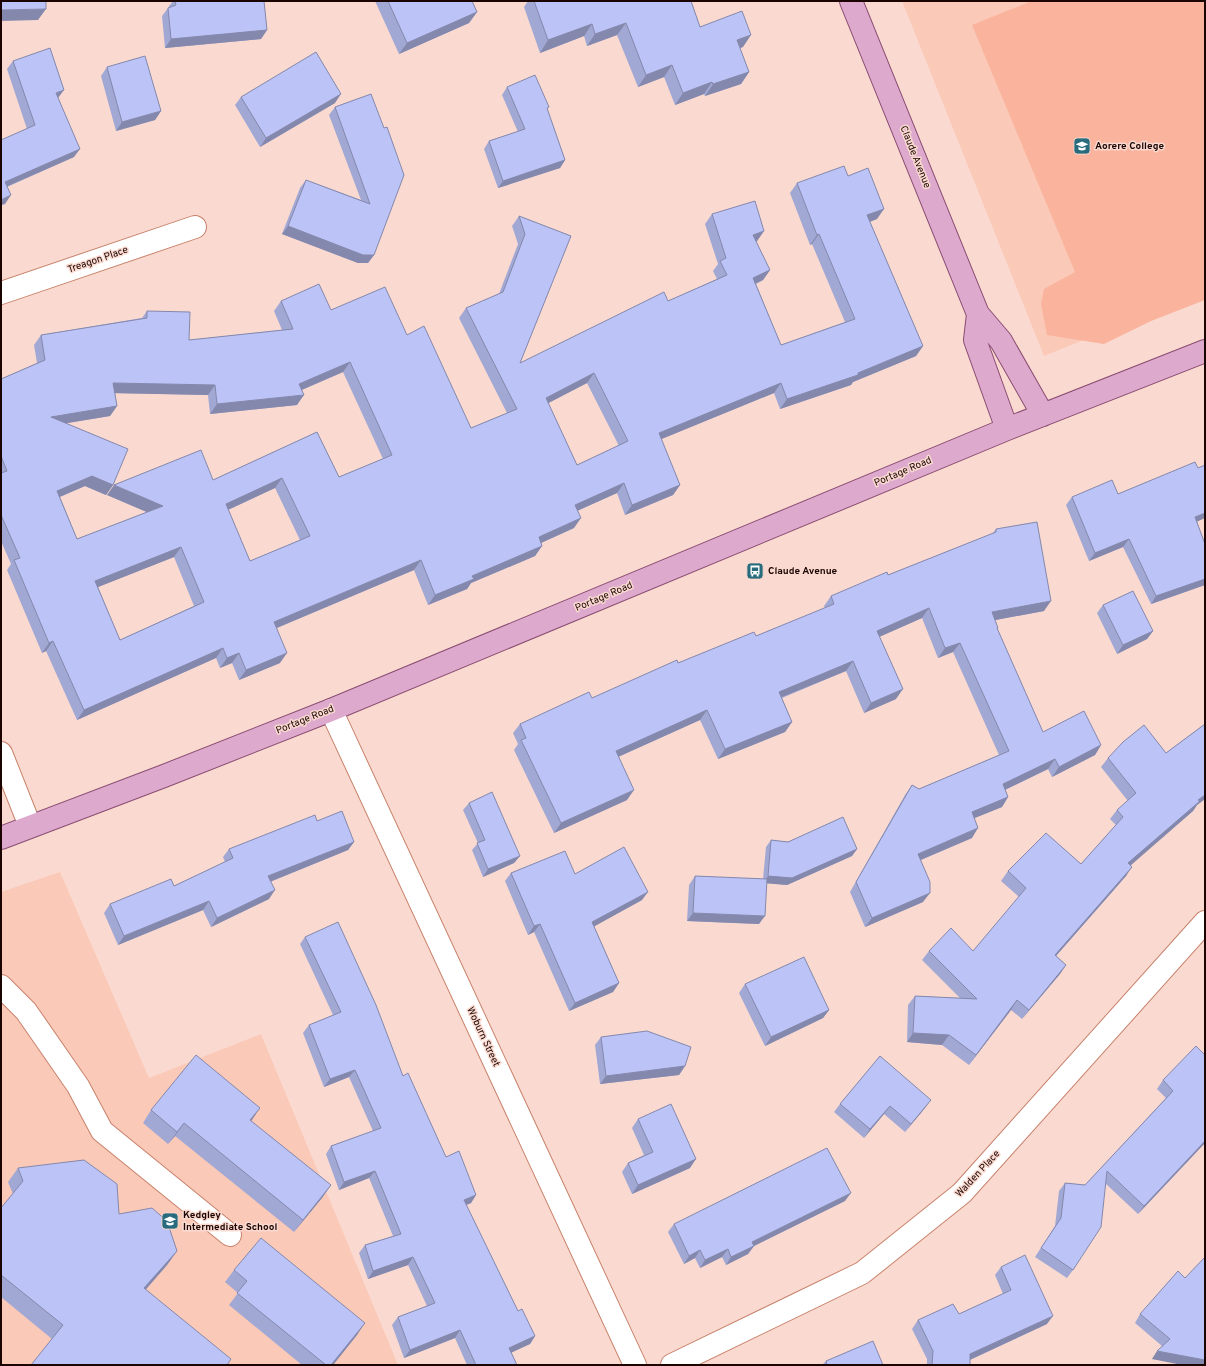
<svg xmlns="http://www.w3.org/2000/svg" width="1206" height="1366" font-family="Overpass,sans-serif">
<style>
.built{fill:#fbc9b8}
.green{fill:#fab39c}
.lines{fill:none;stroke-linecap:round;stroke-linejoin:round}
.minor-casing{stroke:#c8826b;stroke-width:24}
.major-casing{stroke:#8a4c71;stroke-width:24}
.minor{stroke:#fff;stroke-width:22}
.major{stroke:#ddaace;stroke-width:22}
.wall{fill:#a2a8d4;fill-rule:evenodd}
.shaded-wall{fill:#8488ac}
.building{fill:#bcc3f6;stroke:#8488ac;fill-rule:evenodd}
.labels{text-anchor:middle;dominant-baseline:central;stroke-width:3;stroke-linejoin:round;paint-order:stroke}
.poi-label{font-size:10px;font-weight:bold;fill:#1b0400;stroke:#fadad0;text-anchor:start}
.street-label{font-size:10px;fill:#1b0400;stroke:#fadad0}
</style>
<rect width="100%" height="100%" fill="#fadad0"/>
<path class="built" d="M902 1H1205V291L1044 356Z
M60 872 149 1078 261 1034 398 1365H1V892Z"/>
<path class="green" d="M1032 1H1205V300L1151 321 1104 344 1047 335 1041 304 1044 289 1075 272 972 25Z"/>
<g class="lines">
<g class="minor-casing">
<path id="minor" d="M1 293 195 227
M331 710 635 1365
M1 753 30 826
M1 986 26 1011 78 1086 102 1131 230 1235
M672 1365 862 1273 962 1193 1205 922"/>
</g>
<g class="major-casing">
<path id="major" d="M851 1 978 314 1001 341 1043 415
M978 314 975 340 1007 429
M1 838 164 776 331 710 1007 429 1205 351"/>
</g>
<use href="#minor" class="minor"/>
<use href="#major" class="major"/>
</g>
<path class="wall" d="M173 1H264L267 30 261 39 165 48 162 16 168 8 169 7V6Z
M375 1H472L477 12 469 23 399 54Z
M528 1H691L700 27 743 47 740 48 749 72 741 84 705 96 704 94 675 105 664 77 638 87 617 35 587 46 584 36 540 53 524 7Z
M13 61 58 98 74 157 7 187 5 204 1 205V140L27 129 7 69Z
M107 67 161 111 155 120 116 131 101 76Z
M507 87 547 109 565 160 560 168 498 188 484 149 489 141 518 132 502 95Z
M371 94 374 255 368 263H358L282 234 300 188 306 180 361 200 329 115 335 107Z
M241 97 335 103 260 147 235 105Z
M848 176 877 219 870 222 923 346 916 356 853 382 851 385 780 409 774 393 661 439 680 485 673 495 625 515 617 493 577 511 574 528 541 543 542 546 535 556 471 583 467 589 428 605 414 570 277 628 280 663 239 680 232 663 220 668 216 658 77 720 46 651 42 653 7 570 11 564 1 541V379L37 363 34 345 41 335 142 318 147 311 189 340 282 330 274 311 281 301 331 310 407 335 471 428 507 413 459 318 466 308 499 294 518 244 512 226 519 216 571 236 520 363 668 301 717 279 713 271 718 264 705 224 712 214 764 231 757 241 756 242 770 270 763 280 756 284 781 345 845 322 812 244 810 245 790 193 797 183ZM343 372 383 459 339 477 317 432 213 480 107 495 147 512 77 539 60 497 85 486 106 495 113 485 66 423 110 416 117 406 115 393 208 395 210 414 297 405 302 390ZM587 383 619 446 577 465 548 403ZM275 488 300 540 250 561 228 510ZM174 557 194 606 120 640 98 587Z
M1118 494 1197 522 1205 544V585L1151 604 1123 547 1089 561 1066 505 1072 497Z
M996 529 1044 611 995 620 998 628 997 629 1043 732 1101 745 1095 755 1052 777 1048 769 1005 790 1008 797 1002 807 974 818 972 838 921 860 923 902 865 927 850 892 905 795 912 785 919 789 999 755 953 652 938 658 922 618 879 637 896 699 864 713 846 671 782 698 792 722 785 732 718 759 700 720 618 757 627 800 554 833 514 750 518 744 513 733 520 724 592 698 678 663 756 636 825 608 824 606 831 596 888 575 992 534Z
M1103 605 1153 631 1147 639 1117 654 1097 613Z
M1205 724V799L1197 805 1193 811 1130 865 1126 876 1056 956 1066 965 1060 974 1022 1019 1011 1010 969 1065 942 1045 907 1042 908 1005 915 996 960 998 922 960 929 951H973L1019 897 1001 881 1008 871 1081 864 1116 825 1110 819 1117 810 1128 801 1101 767 1108 758 1166 753Z
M469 803 520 856 514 863 483 877 472 850 478 843 463 810Z
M317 821 354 842 348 850 270 882 269 899 211 927 203 910 118 945 104 913 110 904 174 886 225 862 223 857 229 849Z
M771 840 857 849 852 856 787 885 766 883 759 924 687 921 689 885 695 876 763 879 766 847Z
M511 873 575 874 642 900 594 926 619 983 613 992 569 1011 534 932 528 935 505 881Z
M305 937 403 1076 446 1157 476 1195 471 1203 466 1205 518 1311 535 1336 530 1344 511 1352 517 1365H467L455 1338 404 1358 392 1325 398 1317 427 1306 408 1265 368 1279 359 1253 365 1245 393 1236 369 1178 339 1190 326 1154 331 1146 373 1131 349 1077 324 1087 303 1033 309 1025 333 1015 300 944Z
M745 984 829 1010 823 1018 765 1046 739 993Z
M601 1037 685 1066 679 1075 600 1084 595 1045Z
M1205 1055V1143L1138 1214 1106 1184 1073 1270 1067 1278 1035 1257 1055 1226 1059 1191 1065 1183 1085 1185 1166 1098 1157 1089 1163 1080Z
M880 1056 925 1108 905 1132 884 1114 864 1138 834 1112 840 1104Z
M151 1110 251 1121 331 1185 322 1198 294 1232 175 1136 168 1144 143 1123Z
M638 1119 690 1168 632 1194 622 1172 628 1163 644 1155 632 1128Z
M18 1168 119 1214 177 1251 167 1265 146 1289 52 1339 1 1297V1208L13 1194 8 1182Z
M845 1201 754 1246 748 1254 726 1265 722 1257 700 1268 695 1258 684 1264 668 1232 674 1224Z
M1001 1267 1047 1324 970 1360V1365H927V1359L912 1329 918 1320 959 1314 1003 1294 995 1275Z
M234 1270 357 1335 333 1365H302L229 1305 238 1293 225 1282Z
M1185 1278 1205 1365 1152 1359 1162 1346 1135 1323 1140 1314Z
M826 1361 883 1365H822Z"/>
<path class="shaded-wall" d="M46 9 38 20 1 21V10Z
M477 12 469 23 399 54 407 43Z
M626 23 617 35 587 46 595 34Z
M592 24 584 36 540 53 548 40Z
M267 30 261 39 165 48 171 39Z
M751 35 743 47 728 52 737 40Z
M672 65 664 77 638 87 646 75Z
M749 72 741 84 705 96 713 84Z
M712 82 704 94 675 105 683 93Z
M64 90 58 98 56 93Z
M341 94 335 103 260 147 266 138Z
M161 111 155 120 116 131 122 122Z
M80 149 74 157 1 189 5 182Z
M565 160 560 168 498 188 503 181Z
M11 195 5 204 1 205V200Z
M884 209 877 219 860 225 867 215Z
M288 226 374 255 368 263H358L282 234Z
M764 231 757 241 746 245 753 235Z
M819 234 812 244 810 245 817 235Z
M770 270 763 280 746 288 753 278Z
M923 346 916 356 853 382 851 385 780 409 787 399 858 373Z
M350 362 343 372 292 394 299 384Z
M594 373 587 383 539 408 546 398Z
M113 383 215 385 208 395 106 393Z
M781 383 774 393 652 443 659 433Z
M304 395 297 405 210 414 217 404Z
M117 406 110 416 44 427 51 417Z
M92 476 113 485 106 495 85 486 50 501 57 491Z
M282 478 275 488 219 514 226 504Z
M624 483 617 493 568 515 575 505Z
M114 485 163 506 156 516 107 495Z
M680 485 673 495 625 515 632 505Z
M1205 513V518L1190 525 1195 517Z
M581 518 574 528 532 547 539 537Z
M1129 539 1123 547 1089 561 1095 553Z
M542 546 535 556 471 583 467 589 428 605 435 595 472 576Z
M181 547 174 557 88 591 95 581Z
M421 560 414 570 267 632 274 622Z
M1205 579V585L1151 604 1156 596Z
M1051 601 1044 611 985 622 992 612Z
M929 608 922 618 870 641 877 631Z
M1153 631 1147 639 1117 654 1123 645Z
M53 641 46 651 42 653 49 643Z
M960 643 953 652 938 658 945 648Z
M223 648 216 658 77 720 84 710Z
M239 653 232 663 220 668 227 658Z
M287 653 280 663 239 680 246 670Z
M853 661 846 671 772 701 779 692Z
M903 689 896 699 864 713 871 703Z
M707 710 700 720 609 761 616 751Z
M792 722 785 732 718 759 725 749Z
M1101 745 1095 755 1052 777 1059 767Z
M1055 759 1048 769 996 794 1003 784Z
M634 790 627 800 554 833 561 823Z
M1205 795V799L1197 805 1193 811 1122 873 1128 863 1198 800Z
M1008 797 1002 807 965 822 972 812Z
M978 828 972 838 911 864 918 854Z
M354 842 348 850 262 885 268 876Z
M857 849 852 856 787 885 763 883 768 876Z
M520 856 514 863 483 877 488 869Z
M1132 867 1126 876 1048 965 1055 955Z
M275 890 269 899 211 927 217 918Z
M648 892 642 900 586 931 592 922Z
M930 893 923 902 865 927 872 918Z
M209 901 203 910 118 945 124 936Z
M693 913 765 916 759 924 687 921Z
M540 924 534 932 528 935 534 926Z
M1066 965 1060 974 1022 1019 1029 1010Z
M619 983 613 992 569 1011 575 1003Z
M1017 1000 1011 1010 969 1065 976 1055Z
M829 1010 823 1018 765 1046 771 1037Z
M913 1033 949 1035 942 1045 907 1042Z
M685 1066 679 1075 600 1084 606 1076Z
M355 1070 349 1077 324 1087 330 1079Z
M931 1100 925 1108 905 1132 911 1124Z
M890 1106 884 1114 864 1138 870 1129Z
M260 1108 252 1120 241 1132 250 1120Z
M184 1123 175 1136 168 1144 177 1132Z
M1205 1141V1143L1138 1214 1144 1206Z
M696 1159 690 1168 632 1194 638 1185Z
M375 1171 369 1178 339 1190 344 1182Z
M331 1185 322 1198 294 1232 303 1220Z
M851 1193 845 1201 754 1246 748 1254 726 1265 731 1257 752 1242Z
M476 1195 471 1203 459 1208 464 1200Z
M728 1249 722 1257 700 1268 705 1260Z
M700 1250 695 1258 684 1264 689 1256Z
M177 1251 167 1265 135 1302 144 1288Z
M413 1257 408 1265 368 1279 373 1271Z
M1053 1316 1047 1324 965 1362 970 1354Z
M365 1323 357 1335 333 1365H331Z
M460 1330 455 1338 404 1358 410 1350Z
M535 1336 530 1344 504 1356 509 1348Z
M1157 1351 1205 1360V1365H1182L1152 1359Z"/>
<path class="building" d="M1 1H46V9L1 10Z
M175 1H264L267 30 171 39 168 8 176 5Z
M388 1H472L477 12 407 43Z
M534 1H691L700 27 742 11 751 35 737 40 749 72 713 84 712 82 683 93 672 65 646 75 626 23 595 34 592 24 548 40Z
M50 48 64 90 56 93 80 149 5 182 11 195 1 200V140L35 125 13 61Z
M316 52 341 94 266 138 241 97Z
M145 56 161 111 122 122 107 67Z
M535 75 549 107 547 108 565 160 503 181 489 141 525 129 507 87Z
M371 94 384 128 387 127 404 175 374 255H363L288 226 306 180 370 204 335 107Z
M844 166 848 176 868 168 884 209 867 215 923 346 858 373V375L787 399 781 383 659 433 680 485 632 505 624 483 575 505 581 518 539 537 542 546 472 576 474 579 435 595 421 560 274 622 287 653 246 670 239 653 227 658 223 648 84 710 53 641 49 643 14 560 20 558 1 515V473L7 471 1 456V379L45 360 41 335 147 318V311L190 312 189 340 293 329 281 301 319 284 331 310 385 287 407 335 424 326 471 428 517 409 466 308 503 292 525 234 519 216 571 236 520 363 664 292 668 301 727 275 720 261 726 258 712 214 755 201 764 231 753 235 770 270 753 278 781 345 855 319 819 234 817 235 797 183ZM350 362 392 455 339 477 317 432 213 480 201 450 114 485 163 506 77 539 57 491 92 476 113 485 128 449 51 417 117 406 113 383 215 385 217 404 304 395 299 384ZM594 373 628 441 577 465 546 398ZM282 478 310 536 250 561 226 504ZM181 547 204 602 120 640 95 581Z
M1195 462 1198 468 1205 465V513L1195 517 1205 544V579L1156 596 1129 539 1095 553 1072 497 1112 480 1118 494Z
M1037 522 1051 601 992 612 998 628H997L1043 732 1084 711 1101 745 1059 767 1055 759 1003 784 1008 797 972 812 978 828 918 854 930 882V893L872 918 856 882 912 785 919 789 1009 751 960 643 945 648 929 608 877 631 903 689 871 703 853 661 779 692 792 722 725 749 707 710 616 751 634 790 561 823 521 740 526 738 520 724 589 692 592 698 677 660 678 663 754 632 756 636 834 604 831 596 887 572 888 575 996 532V529Z
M1133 591 1153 631 1123 645 1103 605Z
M1205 724V795L1198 800 1200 801 1128 863 1132 867 1055 955 1066 965 1029 1010 1017 1000 976 1055 949 1035 913 1033 915 996 977 999 929 951 951 928 973 951 1026 888 1008 871 1046 833 1081 864 1123 817 1117 810 1136 793 1108 758 1123 742 1144 725 1166 753Z
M492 792 520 856 488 869 477 843 485 840 469 803Z
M342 811 354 842 268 876 275 890 217 918 209 901 124 936 110 904 171 879 174 886 233 858 229 849 315 815 317 821Z
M843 817 857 849 792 878 768 876 771 840 788 842Z
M624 847 648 892 592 922 619 983 575 1003 540 924 534 926 511 873 565 851 575 874Z
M695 876 767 879 765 916 693 913Z
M338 922 376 1005 403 1076 408 1073 446 1157 459 1151 476 1195 464 1200 518 1311 522 1309 535 1336 509 1348 517 1365H476L460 1330 410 1350 398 1317 435 1303 413 1257 373 1271 365 1245 401 1234 375 1171 344 1182 331 1146 381 1128 355 1070 330 1079 309 1025 341 1012 305 937Z
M804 957 829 1010 771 1037 745 984Z
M647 1031 691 1047 685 1066 606 1076 601 1037Z
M1196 1046 1205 1055V1141L1144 1206 1107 1171 1101 1227 1073 1270 1041 1248 1061 1218 1065 1183 1085 1185 1173 1091 1163 1080Z
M196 1055 260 1108 250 1120 331 1185 303 1220 184 1123 177 1132 151 1110Z
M880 1056 931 1100 911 1124 890 1106 870 1129 840 1104Z
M671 1104 696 1159 638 1185 628 1163 653 1152 638 1119Z
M827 1148 851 1193 752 1242 754 1246 731 1257 728 1249 705 1260 700 1250 689 1256 674 1224Z
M84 1160 117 1184 119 1214 152 1208 167 1221 177 1251 144 1288 231 1359 227 1365H31L63 1325 1 1275V1208L23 1181 18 1168Z
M261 1238 365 1323 331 1365H326L237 1293 247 1281 234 1270Z
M1025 1255 1053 1316 970 1354V1365H932L933 1351 918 1320 953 1304 959 1314 1011 1290 1001 1267Z
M1205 1257V1360L1157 1351 1170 1339 1140 1314 1178 1271 1185 1278Z
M873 1341 883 1365H827L826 1361Z"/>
<defs>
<g id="school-square" transform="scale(0.9)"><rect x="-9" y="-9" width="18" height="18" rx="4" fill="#286b7d" stroke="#fadad0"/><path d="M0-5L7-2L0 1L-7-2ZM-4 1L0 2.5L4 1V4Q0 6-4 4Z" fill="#fff"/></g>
<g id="bus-square" transform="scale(0.9)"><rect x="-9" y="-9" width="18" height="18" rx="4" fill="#286b7d" stroke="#fadad0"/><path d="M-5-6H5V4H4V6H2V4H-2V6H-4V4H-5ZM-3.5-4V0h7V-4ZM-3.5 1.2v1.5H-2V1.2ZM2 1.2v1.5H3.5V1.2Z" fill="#fff"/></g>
</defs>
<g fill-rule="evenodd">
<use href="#school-square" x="1082" y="146"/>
<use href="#bus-square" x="755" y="571"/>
<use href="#school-square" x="170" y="1221"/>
</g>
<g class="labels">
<g class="poi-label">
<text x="1095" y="146">Aorere College</text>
<text x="768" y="571">Claude Avenue</text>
<text x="183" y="1215">Kedgley<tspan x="183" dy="12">Intermediate School</tspan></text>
</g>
<g class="street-label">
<text transform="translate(915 157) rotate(68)">Claude Avenue</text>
<text transform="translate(98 260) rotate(-19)">Treagon Place</text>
<text transform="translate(903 472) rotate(-23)">Portage Road</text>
<text transform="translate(604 597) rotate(-23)">Portage Road</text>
<text transform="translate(305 720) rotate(-22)">Portage Road</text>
<text transform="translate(483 1037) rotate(65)">Woburn Street</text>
<text transform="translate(978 1174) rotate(-47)">Walden Place</text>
</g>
</g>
<rect width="1206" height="1366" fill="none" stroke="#1b0400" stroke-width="4"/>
</svg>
